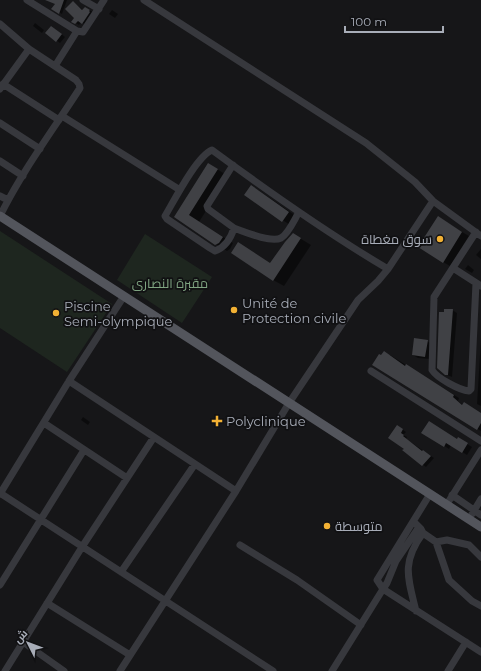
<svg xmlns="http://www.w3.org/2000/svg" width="481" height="671" font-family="Montserrat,Cairo,sans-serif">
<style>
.green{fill:#1e261f}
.shadow{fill:#0007}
.building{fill:#404145}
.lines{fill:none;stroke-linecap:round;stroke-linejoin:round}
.minor{stroke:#37383d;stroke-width:7}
.major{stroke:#53555c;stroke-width:9}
.poi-dot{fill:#f2b134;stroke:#111113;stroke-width:1.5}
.labels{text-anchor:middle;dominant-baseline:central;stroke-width:3.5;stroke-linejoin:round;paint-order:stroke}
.poi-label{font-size:13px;fill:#a8adb8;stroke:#111113;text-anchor:start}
.park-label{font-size:13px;fill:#7fa381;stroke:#111113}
</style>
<rect width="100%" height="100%" fill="#161618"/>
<path class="green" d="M0 231 112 304 67 372 0 328Z
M145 234 212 277 182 323 117 280Z"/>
<path class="shadow" d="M46 0H67L62 14 53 9 57 4Z
M73 2 83 10 85 8 93 12 86 25 81 22 79 25 73 21 75 18Z
M112 10 118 14 115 18 109 14Z
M35 23 44 30 42 33 33 26Z
M55 29 65 37 60 43 46 33Z
M209 164 228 176 199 222 233 243 230 249 227 251 175 217Z
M258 190 296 216 290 225 245 195Z
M445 222 469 236 450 266 443 262Z
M293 234 311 245 284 286 273 280Z
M481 249V259L476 255Z
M468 265 474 270 472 273 465 269Z
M452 310 457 313 452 377 445 374V313Z
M481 338V406L477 404Z
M427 341 432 344 430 359 418 358 413 355Z
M390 355 459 398 458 401 463 405 481 414V431L373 364Z
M83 417 90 422 88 425 81 420Z
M398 426 406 432 403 435 407 437 406 439 434 458 426 467 404 450 405 448Z
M423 432 458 440 459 439 472 447 467 455 451 445 449 449Z"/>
<path class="building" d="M45 0H64L59 14 51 9 55 4Z
M73 1 82 10 85 7 90 10 89 11 90 12 82 24 78 21 75 24 71 22 74 18 65 9Z
M51 26 62 34 56 42 45 33Z
M208 163 218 169 189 215 223 237 219 243 215 245 174 217Z
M251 185 289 212 282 222 244 195Z
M438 216 462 232 443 263 418 247Z
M293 233 301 238 273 281 231 253 238 242 270 263 285 242Z
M444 309H453L448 375H445L437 368 439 312H444Z
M414 338 428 340 425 357 412 355Z
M384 351 405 366 406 364 454 395 453 397 462 405 464 402 481 413V423L477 430 372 365 379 354 381 355Z
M429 421 457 439 458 437 468 443 462 453 446 443 444 447 421 433Z
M397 425 403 429 401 433 404 435 403 436 422 451 423 450 431 456 422 466 402 450 404 449 388 438Z"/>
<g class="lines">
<path class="minor" d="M27 0 77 31 83 32 104 0
M83 0 99 9
M144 0 366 143 415 182 433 201 481 236
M0 24 29 49 76 80 79 84 80 88C53 130 22 171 0 216
M55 66 77 31
M3 84 59 120
M0 89 29 49
M62 116 180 190
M0 123 40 149
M0 161 23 176
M233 165 207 206 208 209 234 228C231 238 226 247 215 251L210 248 167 219 165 216C174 201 196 157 212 150 269 192 327 233 388 269
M0 196 8 200
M234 228C245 232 271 243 281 238 289 233 294 220 299 212
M453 268 481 286
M476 283 471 389 469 391C459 390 437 378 432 370L434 297 476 232
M371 371 481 441
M69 381 124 296
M44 423 127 478
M0 493 273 671
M0 494 69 381 236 491
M452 495 481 515
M447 504 481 450
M472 514 481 499
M416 524 421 529 423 533 436 542 449 580 472 601 481 606
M419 527 396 561 387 583 383 589 481 652
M436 542 447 540 469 545 481 557
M240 545 297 580 361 625
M121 572 195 464
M0 585 84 450
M47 603 130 655
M416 611C408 578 401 563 423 533
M23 642 64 671
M5 671 82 547 154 437
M120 671 236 491 289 403 358 300 378 281 388 269 433 201
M332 671 383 589 377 580 430 494
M448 671 466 642"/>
<path class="major" d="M0 216 481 527"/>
</g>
<g class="poi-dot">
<circle cx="440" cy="239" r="4"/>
<circle cx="234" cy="310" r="4"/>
<circle cx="56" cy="313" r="4"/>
<path d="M215 415h4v4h4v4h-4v4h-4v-4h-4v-4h4z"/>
<circle cx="327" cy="526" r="4"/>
</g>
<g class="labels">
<g class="poi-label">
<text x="432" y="239" text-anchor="end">سوق مغطاة</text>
<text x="242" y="303">Unité de<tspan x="242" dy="15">Protection civile</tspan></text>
<text x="64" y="306">Piscine<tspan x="64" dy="15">Semi-olympique</tspan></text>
<text x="226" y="421">Polyclinique</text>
<text x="335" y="526">متوسطة</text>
</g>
<g class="park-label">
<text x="170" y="283">مقبرة النصارى</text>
</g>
</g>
<g transform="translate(28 643) rotate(312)" stroke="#111113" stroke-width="3" paint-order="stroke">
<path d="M0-3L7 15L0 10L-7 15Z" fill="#a8adb8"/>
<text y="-6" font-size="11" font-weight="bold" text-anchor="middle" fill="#a8adb8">ش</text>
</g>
<path d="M345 26v6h98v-6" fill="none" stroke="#a8adb8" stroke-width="2"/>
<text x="351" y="26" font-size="12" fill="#a8adb8" stroke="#111113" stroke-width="3" paint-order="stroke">100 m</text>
</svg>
